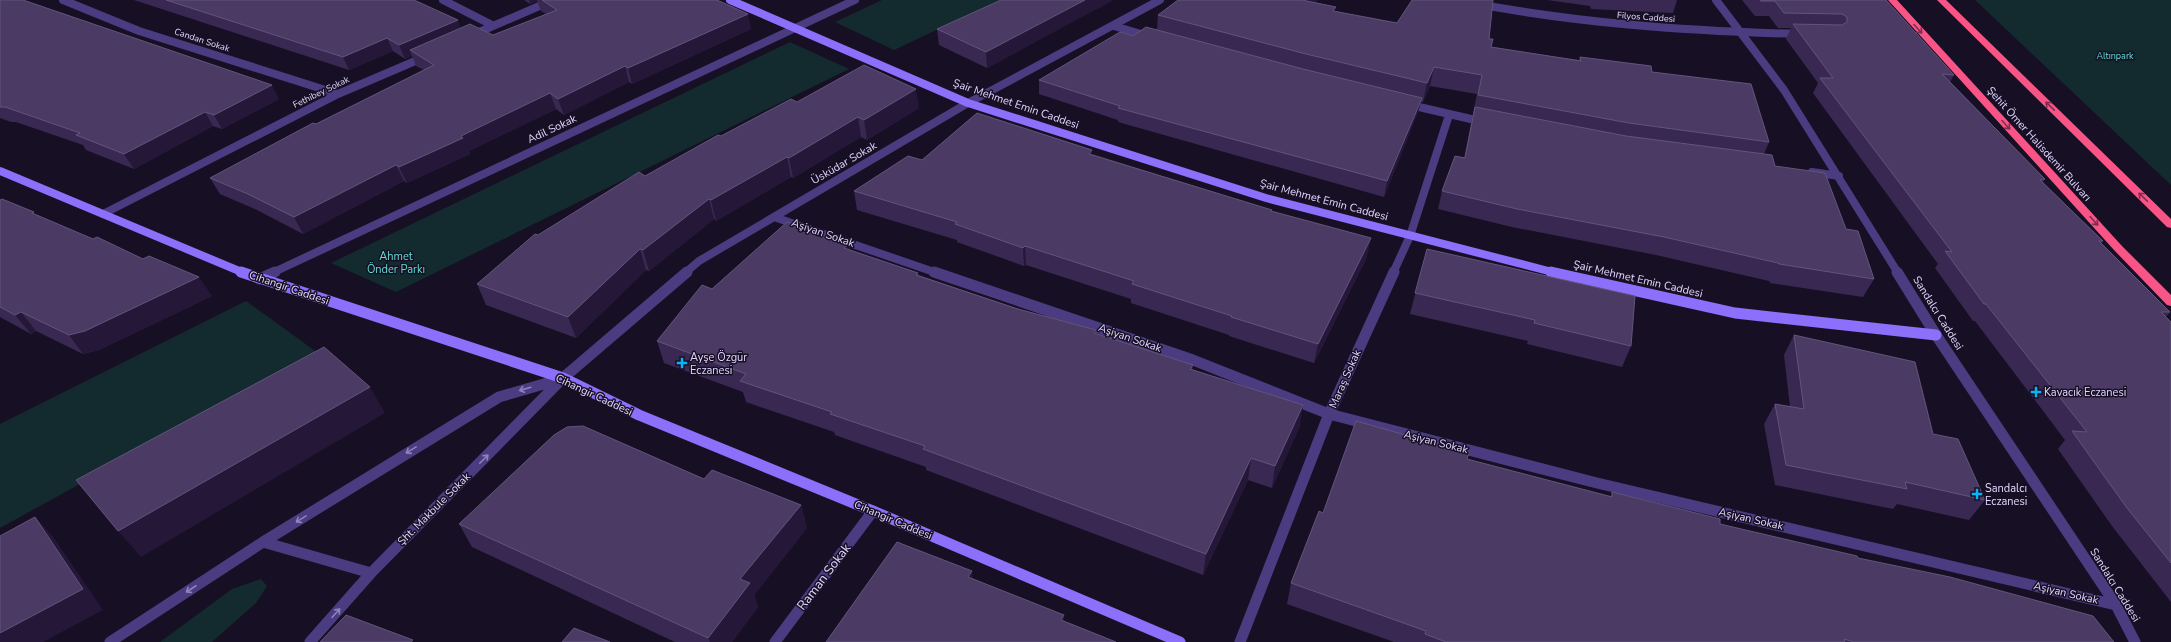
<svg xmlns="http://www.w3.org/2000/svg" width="2171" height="642" font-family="'Nunito Sans',sans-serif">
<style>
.green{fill:#132a2e}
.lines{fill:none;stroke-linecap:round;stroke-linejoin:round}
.street-far1{stroke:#4b3c82;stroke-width:8}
.street{stroke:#4b3c82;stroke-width:11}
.secondary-far1{stroke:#8c6ffa;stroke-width:8}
.secondary{stroke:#8c6ffa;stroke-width:11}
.highway{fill:#f95486;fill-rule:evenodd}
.wall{fill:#392952}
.shaded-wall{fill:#241738}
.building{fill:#4b3b64;stroke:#62547c}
.oneway{stroke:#7d2f51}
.oneway2{stroke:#8e81b9}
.poi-dot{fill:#09b3f5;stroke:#171025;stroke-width:1.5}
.labels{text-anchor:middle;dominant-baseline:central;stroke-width:3;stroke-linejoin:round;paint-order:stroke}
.far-street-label{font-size:9px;fill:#e1d5fd;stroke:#171025}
.far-park-label{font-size:9px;fill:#63dbd3;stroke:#171025}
.street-label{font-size:11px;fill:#e1d5fd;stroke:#171025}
.park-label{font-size:11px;fill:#63dbd3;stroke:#171025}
.poi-label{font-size:11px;fill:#e1d5fd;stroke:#171025;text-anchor:start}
.near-street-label{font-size:13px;fill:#e1d5fd;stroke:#171025}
</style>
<rect width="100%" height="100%" fill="#171025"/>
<path class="green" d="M882 0H1000L894 50 835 22Z
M1975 0H2171V185Z
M790 42 849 69 396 292 331 263Z
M246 301 318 353 0 528V424Z
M261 579 267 586 256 603 212 642H160L232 589Z"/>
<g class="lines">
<path class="street-far1" d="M63 0 139 31 338 94
M443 0 492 25
M1457 0C1571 23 1685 31 1801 34
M1716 0 1784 90 1898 273
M1114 26 1151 37
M470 36 553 0
M1406 104 1484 122
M1812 172 1839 176
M103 214 338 94 427 56
M774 217 937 273
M272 273 855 0
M685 273 699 261 968 103 1160 0
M1393 273 1410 236 1449 115"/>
<path class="street" d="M934 272 1193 360 1329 414 1597 483 2116 605
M1897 272 1936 335 2116 605 2135 642
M259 279 275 272
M263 542 371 573
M110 642 263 542 499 397 561 379
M310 642 371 573 563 378 687 272
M775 642 873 511
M1240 642 1329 414 1394 272"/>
<path class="secondary-far1" d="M730 0 968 103 1266 198 1556 273
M0 171 244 273"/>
<path class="secondary" d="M241 272 563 378 639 415 873 511 1180 642
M1551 272 1735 313 1936 335"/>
<path class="highway" d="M1888 0H1897L2122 246 2171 295V306L2167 305 2114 250Z
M1937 0H1946L2171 219V228L2167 227Z"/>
</g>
<path class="wall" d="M0 0 279 99 222 129 213 126 134 169 86 150 83 145 16 122H11L0 118Z
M134 0H414L461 28 493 35 546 14 541 11 537 1 530 4 524 0H717L751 29 632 84 629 82 564 115 556 109 469 151 470 154 407 183 404 181 303 234 257 210 220 194 210 178 316 124 424 70 416 66 412 56 405 59 393 51 349 70Z
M1178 0H1317L1314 3 1335 12 1397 23 1489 39 1491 47 1579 60 1580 57 1652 72 1769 142 1764 154 1775 166 1846 229 1874 279 1863 297 1770 283 1769 281 1656 255 1512 227 1438 209 1442 191 1464 158 1473 114V113L1477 94 1430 86 1423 102H1421L1418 112 1384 197 1118 122V120L1039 94V80L1133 36 1157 29 1158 15Z
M1547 0H1677L1673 13 1591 9 1590 6Z
M1742 0H1886L1954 75 1950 82 2045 179 2043 182 2103 241 2101 243 2170 312 2166 317 2171 322V602L2112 526 2058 449 2065 440 1975 321H1973L1935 268 1938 264 1813 93 1818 83 1786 39 1791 28H1778L1769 16H1755Z
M937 29 1033 43 987 68 939 45Z
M797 102 919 108 867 140 861 137 793 178 791 177 716 221 714 219 649 271 646 270 576 338 486 305 477 284 538 235 645 176 721 136Z
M1092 154 1272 210V212L1367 257 1314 363 1229 336V335L1131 303V299L1026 265 1024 266 957 242V240L857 210 854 191 922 160Z
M0 200 36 215 212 296 99 350 83 354 36 331 31 334 0 317Z
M849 244 850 250 918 273 919 275 1018 309 1096 330V334L1193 365 1192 370 1300 426 1272 488 1248 480 1203 575 926 470V467L835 435 834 432 746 402 743 392 664 363 657 341 712 289Z
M1427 249 1631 346 1622 367 1527 344 1528 341 1410 314Z
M1794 335 1933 434 1985 500 1969 520 1897 504 1893 509 1775 485 1764 424 1775 404 1790 407 1784 355Z
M1467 459 1611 496 1612 492 1720 524 1858 558 2114 642H1394L1287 604 1291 583 1323 513Z
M704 479 801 505 807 528 754 595 758 607 732 642H675L472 547 459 524Z"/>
<path class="shaded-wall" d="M529 0H537V1L530 4Z
M1085 0H1114L987 68 986 52Z
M1301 0H1317L1299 18Z
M748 14 751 29 632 84 628 68Z
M458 20 463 33 410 50 412 56 405 59 399 45Z
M387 38 393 51 349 70 343 57Z
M625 66 629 82 564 115 558 99Z
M1434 67 1430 86 1423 102 1427 83Z
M272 85 279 99 222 129 214 115Z
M916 89 919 108 867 140 864 120Z
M550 93 556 109 469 151 470 154 407 183 399 167 461 136Z
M1422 98 1418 112 1384 197 1387 181Z
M205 112 213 126 134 169 124 154Z
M858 117 861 137 793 178 789 158Z
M1092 150V168L1089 154Z
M787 157 791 177 716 221 711 200Z
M396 165 404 181 303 234 294 217Z
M709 199 714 219 649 271 643 250Z
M1371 238 1367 257 1314 363 1318 344Z
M849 244 852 264 844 248Z
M1025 246 1026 265 1024 266 1023 248Z
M640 249 646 270 576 338 568 317Z
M199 277 212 296 99 350 83 354 69 335Z
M21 312 36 331 31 334 15 315Z
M370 387 385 413 141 557 118 531Z
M1303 405 1300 426 1272 488 1275 466Z
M1251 458 1248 480 1203 575 1206 554Z
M801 505 807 528 754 595 758 607 732 642H710L708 638 740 579Z
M35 517 54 538 103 610 43 642H0V633Z
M972 571 974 591 968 577Z
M1064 615V635L1061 620Z"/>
<path class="building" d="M0 0H23L272 85 214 115 205 112 124 154 76 135 80 133 5 107H0Z
M166 0H414L458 20 399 45 387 38 343 57Z
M542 0H717L748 14 628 68 625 66 558 99 550 93 461 136 463 138 399 167 396 165 294 217 248 194 210 178 313 123 316 124 434 65 410 50 470 24 493 35 557 10Z
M1001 0H1085L986 52 937 29Z
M1178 0H1302L1336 7 1333 11 1397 23 1412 0H1493L1489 39H1493L1491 47 1581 61 1580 57 1651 66 1652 72 1751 84 1769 142 1629 123 1478 95 1482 75 1434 67 1427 83 1306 54 1158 15Z
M1760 0H1886L1954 75 1942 74 2045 179 2040 180 2103 241H2099L2170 312H2161L2171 322V563L2127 508 2072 431 2087 432 1986 304H1984L1945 251 1952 252 1820 78H1833L1793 24 1842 25 1847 22V17L1842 14 1784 13 1775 1H1761Z
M1146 27 1303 69 1422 98 1387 181 1118 108 1120 106 1039 80 1120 32 1133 36Z
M864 65 916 89 864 120 858 117 789 158 787 157 711 200 709 199 643 250 640 249 568 317 477 284 535 234 538 235 639 172 645 176 718 135 721 136 791 99 797 102Z
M1475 107 1626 136 1772 155 1775 166 1825 173 1846 229 1858 231 1874 279 1779 264 1778 263 1664 237 1517 209 1442 191 1455 156 1465 158Z
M977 113 1092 150 1089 154 1272 210 1271 211 1371 238 1318 344 1231 317 1232 316 1132 284 1134 281 1025 246 1023 248 955 224 957 222 854 191 908 156 922 160Z
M2 199 34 212 32 213 93 239 97 237 143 259 149 256 199 277 85 331 69 335 21 312 15 315 0 307V200Z
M787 222 849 244 844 248 918 273 916 275 1018 309 1096 330 1094 333 1193 365 1190 369 1303 405 1275 466 1251 458 1206 554 923 449 925 446 830 414 832 412 740 381 746 374 657 341 702 285 712 289Z
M1427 249 1635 296 1631 346 1534 323 1535 320 1415 293Z
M1794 335 1915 362 1933 434 1958 439 1985 500 1905 482 1907 489 1786 465 1775 404 1804 409Z
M324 347 370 387 118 531 76 480Z
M1356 421 1469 453 1467 459 1612 497V492L1720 519V524L1857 556 1858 558 1950 577 2093 616 2114 642H1854L1844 639 1845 642H1446L1425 634 1426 631 1291 583 1319 511 1323 513Z
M583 426 704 479 712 470 801 505 740 579 750 583 708 638 459 524 554 435 567 427Z
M35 517 83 589 0 633V536Z
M897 542 972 571 968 577 1064 615 1061 620 1116 642H826Z
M346 615 413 640 411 642H320Z
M574 628 610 642H562Z"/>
<defs><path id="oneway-shaft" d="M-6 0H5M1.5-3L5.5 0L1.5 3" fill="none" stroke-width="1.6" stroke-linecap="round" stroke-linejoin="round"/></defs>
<g class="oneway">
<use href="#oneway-shaft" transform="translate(1918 29) rotate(48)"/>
<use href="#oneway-shaft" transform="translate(2050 106) rotate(-136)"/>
<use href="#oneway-shaft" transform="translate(2006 125) rotate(48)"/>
<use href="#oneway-shaft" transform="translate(2143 197) rotate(-136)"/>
<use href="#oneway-shaft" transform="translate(2094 221) rotate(48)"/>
</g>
<g class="oneway2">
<use href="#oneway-shaft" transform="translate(525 389) rotate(164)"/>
<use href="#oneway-shaft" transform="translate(411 450) rotate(149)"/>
<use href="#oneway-shaft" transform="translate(484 459) rotate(-45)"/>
<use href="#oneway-shaft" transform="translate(301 519) rotate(148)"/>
<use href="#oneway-shaft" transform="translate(191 589) rotate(147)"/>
<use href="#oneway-shaft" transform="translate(336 613) rotate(-48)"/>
</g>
<g class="poi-dot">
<path d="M680 357h4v4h4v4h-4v4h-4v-4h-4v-4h4z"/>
<path d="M2034 386h4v4h4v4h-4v4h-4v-4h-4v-4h4z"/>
<path d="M1975 488h4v4h4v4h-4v4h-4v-4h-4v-4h4z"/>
</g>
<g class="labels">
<g class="far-street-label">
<text transform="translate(1646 17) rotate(4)">Filyos Caddesi</text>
<text transform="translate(202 40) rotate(18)">Candan Sokak</text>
<text transform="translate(321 92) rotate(-26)">Fethibey Sokak</text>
</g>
<g class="far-park-label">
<text x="2115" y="56">Altınpark</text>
</g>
<g class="street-label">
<text transform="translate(1016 104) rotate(19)">Şair Mehmet Emin Caddesi</text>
<text transform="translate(552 129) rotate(-25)">Adil Sokak</text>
<text transform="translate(2039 144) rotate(48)">Şehit Ömer Halisdemir Bulvarı</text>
<text transform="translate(844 163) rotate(-30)">Üsküdar Sokak</text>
<text transform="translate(1324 200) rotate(15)">Şair Mehmet Emin Caddesi</text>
<text transform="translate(823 233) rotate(19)">Aşiyan Sokak</text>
<text transform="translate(1638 279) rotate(13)">Şair Mehmet Emin Caddesi</text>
<text transform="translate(289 288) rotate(19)">Cihangir Caddesi</text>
<text transform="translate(1938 313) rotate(58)">Sandalcı Caddesi</text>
<text transform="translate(1130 338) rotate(19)">Aşiyan Sokak</text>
<text transform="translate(1345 379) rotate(-66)">Maraş Sokak</text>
<text transform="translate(594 395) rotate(25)">Cihangir Caddesi</text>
<text transform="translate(1436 442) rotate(14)">Aşiyan Sokak</text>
<text transform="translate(434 509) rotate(-45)">Şht. Makbule Sokak</text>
<text transform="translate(1751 519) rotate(13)">Aşiyan Sokak</text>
<text transform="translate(893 520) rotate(23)">Cihangir Caddesi</text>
<text transform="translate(2115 585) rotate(58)">Sandalcı Caddesi</text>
<text transform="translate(2066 593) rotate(13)">Aşiyan Sokak</text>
</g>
<g class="park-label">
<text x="396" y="256">Ahmet<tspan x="396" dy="13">Önder Parkı</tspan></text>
</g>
<g class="poi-label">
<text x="690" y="357">Ayşe Özgür<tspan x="690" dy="13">Eczanesi</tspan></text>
<text x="2044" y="392">Kavacık Eczanesi</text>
<text x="1985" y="488">Sandalcı<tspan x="1985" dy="13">Eczanesi</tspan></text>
</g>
<g class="near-street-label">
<text transform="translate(824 577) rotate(-53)">Raman Sokak</text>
</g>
</g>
</svg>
